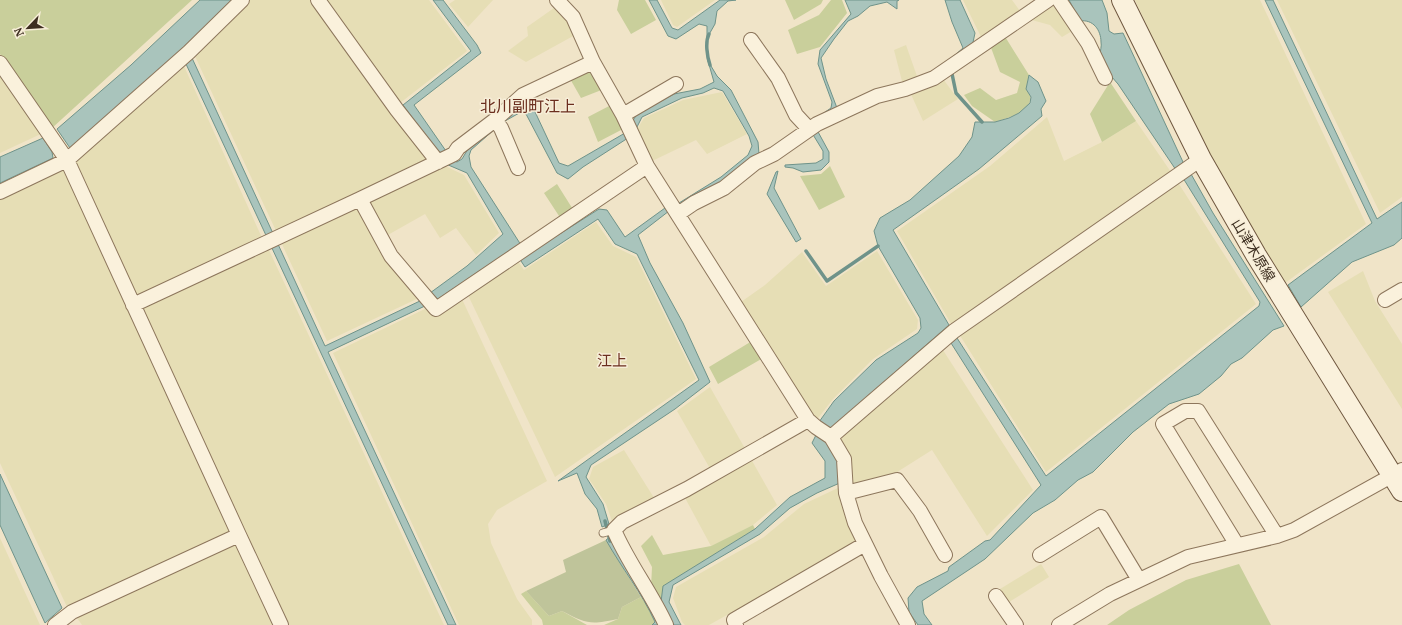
<svg xmlns="http://www.w3.org/2000/svg" width="1402" height="625" font-family="'PT Serif','Noto Sans JP',serif">
<style>
.farmland{fill:#e6deb5}
.green{fill:#c9cf9b}
.cemetery{fill:#bfc49a}
.water{fill:#a9c4bc;stroke:#6f938a}
.lines{fill:none;stroke-linecap:round;stroke-linejoin:round}
.stream{stroke:#6f938a;stroke-width:3.5}
.lane-casing{stroke:#8d765c;stroke-width:9}
.street-casing{stroke:#8d765c;stroke-width:16}
.secondary-casing{stroke:#6f573f;stroke-width:22}
.lane{stroke:#faf1dc;stroke-width:7}
.street{stroke:#faf1dc;stroke-width:14}
.secondary{stroke:#faf1dc;stroke-width:20}
.labels{text-anchor:middle;dominant-baseline:central;stroke-width:3;stroke-linejoin:round;paint-order:stroke}
.street-label{font-size:14px;fill:#3d2e20;stroke:#f7eed8}
.neighbourhood-label{font-size:15px;fill:#6b2e1e;stroke:#f7eed8}
.quarter-label{font-size:16px;fill:#6b2e1e;stroke:#f7eed8}
</style>
<rect width="100%" height="100%" fill="#f0e4c8"/>
<path class="farmland" d="M247 0H311L431 160 277 233 194 54Z
M324 0H429L467 51 400 103Z
M455 0H493L468 27 449 4Z
M661 0H715L677 27 673 25Z
M963 0H1012L1020 11 983 41Z
M1135 0H1260L1366 224 1285 283 1227 192 1187 113Z
M1277 0H1402V197L1380 213Z
M1055 2 1074 30 1062 37 1050 25 1028 19Z
M554 8 565 15 575 35 526 62 508 51 528 36 527 27Z
M906 45 918 79 903 85 894 50Z
M183 64 263 240 136 298 72 163Z
M0 68 43 133 0 153Z
M943 79 958 99 923 121 910 92Z
M722 92 747 134 707 154 696 140 650 162 636 131 644 118 683 100Z
M1047 117 1064 161 1102 142 1136 121 1173 175 953 327 897 231 990 166Z
M443 165 464 175 499 233 476 255 456 228 440 238 425 214 386 236 367 202Z
M64 167 233 531 68 609 0 463V197Z
M1177 181 1256 304 1046 472 959 334Z
M358 205 421 297 327 341 281 242Z
M596 222 613 246 636 257 696 379 555 477 467 293 517 260 524 270Z
M268 248 444 625H288L140 308Z
M877 251 918 320 917 329 873 359 833 399 815 422 741 302 765 285 802 252 826 286Z
M1363 271 1375 301 1402 344V409L1328 292Z
M461 297 547 481 497 510 488 524 491 543 517 599 532 620V625H459L333 353 429 307Z
M941 347 1033 490 987 536 932 450 894 474 851 486 852 464 840 436Z
M710 387 747 452 712 472 677 411Z
M624 450 656 501 613 524 606 504 589 479 593 467Z
M751 459 777 505 753 525 711 546 684 496Z
M840 487 860 541 709 625H685L682 622 673 598 676 587 764 537 804 504Z
M0 538 40 625H0Z
M237 540 276 625H82L75 615Z
M1041 564 1049 577 1009 602 1000 589Z"/>
<path class="green" d="M0 0H192L51 129 0 54Z
M619 0H645L656 20 631 34 617 10Z
M785 0H823L821 4 794 20Z
M831 0H842L847 13 820 47 797 54 788 30 819 15Z
M1004 35 1029 75C1028 79 1026 86 1027 90 1028 93 1031 95 1030 99 1030 112 1005 119 995 122L972 106 964 95 980 88 996 100 1017 93 1020 82 1000 72 990 45Z
M591 66 604 89 581 98 569 77Z
M1110 82 1136 121 1102 142 1090 114Z
M611 105 623 129 598 142 588 117Z
M830 166 845 197 819 210 800 176 821 174Z
M557 184 574 211 561 219 544 193Z
M752 341 763 358 718 384 709 367Z
M753 525 755 529 664 586 661 602 651 588 652 567 641 546 652 535 663 555 711 546Z
M1239 564 1271 625H1107L1129 610 1186 580Z
M526 591 549 616 562 611 587 625H543L542 620 521 594Z
M641 597 650 610 655 622 652 625H604L618 619 622 607Z"/>
<path class="cemetery" d="M606 540 641 597 622 607 618 619C590 625 587 624 562 611L549 616 526 591 566 572 563 560Z"/>
<path class="water" d="M200 0H232L182 50 70 148 57 129 131 65Z
M433 0H443L477 45 481 53 414 105 446 151 441 156 403 105 471 51Z
M649 0H657L672 28 678 30 720 0H736L728 1 717 11 715 24 707 38V26L699 24 676 39 668 36Z
M845 0H899L897 1V9L887 2 870 6 858 16 848 21 834 39 821 58 826 79 837 108 812 121 831 108 832 102 818 64 820 50 851 14Z
M945 0H960L975 33 972 47 948 61 963 48 952 22Z
M1069 0H1102L1107 13 1109 31 1114 34 1123 33 1183 162 1176 170 1118 84C1111 76 1102 66 1100 55 1100 51 1102 46 1101 42 1101 30 1093 19 1080 21Z
M1265 0H1273L1377 219 1402 202V238L1394 245 1352 262 1301 307 1288 285 1372 223Z
M192 58 325 346 422 300 427 305 328 352 456 625H448L186 64Z
M708 61 717 76 731 90 758 142 759 154 724 183 669 211 638 235 650 263 683 323 710 382 675 409 591 465 586 477 603 504 609 524 602 527 597 509 585 494 577 473 558 481 699 380 637 254 615 244 598 219 525 267 519 258 528 254 599 209 607 210 625 237 665 208 679 203 721 177 748 155 752 146 749 136 723 91 714 88 703 93 682 98 642 117 636 129 632 122 637 114 674 94 700 89 714 82Z
M1029 75 1038 82 1046 101 1041 109 1042 116 979 169 893 230 949 325 830 429 819 422 834 401 876 360 918 333 921 328 920 318 878 246 874 231 880 218 910 200 959 156 972 137 975 122H995L1009 118 1019 113 1030 103 1031 97 1026 89Z
M529 99 559 163 568 166 625 133 628 138 583 167 568 179 557 173 526 114 521 112 505 121 503 118Z
M494 126 496 128 471 150 469 156 471 167 521 245 512 249 438 299 430 293 467 266 503 234 467 173 446 164 451 160 457 162 462 159 468 149Z
M817 130 829 152V162L821 170 803 172 793 168 785 167V165L816 163 823 159V151L812 133Z
M43 138 52 152 53 158 0 183V157Z
M778 171 774 188 801 239 796 242 767 194 776 172Z
M1191 174 1213 213 1284 326 1273 330 1242 358 1231 364 1221 376 1199 394 1169 404 1133 432 1093 472 1078 480 1055 500 1033 513 985 559 922 601 924 614 932 625H918L909 612 908 598 917 587 948 571 949 567 985 541 990 540 1041 485 951 343 957 338 1046 476 1259 306 1260 302 1183 178Z
M817 433 830 446 839 460 842 482 817 493 790 508 760 534 673 585 669 602 681 625H674L661 602 663 586 755 529 790 497 825 478V461L812 443Z
M0 474 62 608 45 623 0 525Z
M611 536 661 625H652L655 622C642 593 621 567 606 540Z"/>
<g class="lines">
<path class="stream" d="M709 34C705 42 707 56 710 65
M951 69 956 93 982 122
M806 251 827 281 878 246
M605 521 610 541"/>
<g class="lane-casing">
<path id="lane" d="M603 533 614 530"/>
</g>
<g class="street-casing">
<path id="street" d="M318 0 397 110 438 162
M557 0 573 17 593 62 623 115 647 166 808 420 816 427 831 437 844 459 846 493 855 523 881 576 908 625
M1059 0 1088 43 1105 78
M751 40 778 78 796 115 809 129
M593 62 523 95 495 120 458 148 454 154 450 156 360 199 391 256 436 309 647 166
M0 63 67 160 239 535 281 625
M623 115 676 84
M495 120 501 128 518 168
M0 192 67 160 189 52 242 0
M678 214 694 203 724 188 755 163 774 154 817 124 877 96 905 89 934 78 1048 0
M1385 300 1402 290
M133 305 360 199
M831 437 954 331 1201 159
M846 493 897 480 920 511 945 555
M1237 545 1163 424 1185 411H1198L1277 536
M1040 555 1101 517 1139 580
M996 596 1016 625
M55 625 72 612 239 535
M666 625C651 592 628 563 614 530L622 522 687 489 808 420
M736 625 734 620 865 544
M1059 625 1110 594 1188 557 1277 536 1294 530 1402 470"/>
</g>
<g class="secondary-casing">
<path id="secondary" d="M1122 0 1201 159 1256 255 1402 491"/>
</g>
<use href="#lane" class="lane"/>
<use href="#street" class="street"/>
<use href="#secondary" class="secondary"/>
</g>
<g class="labels">
<g class="street-label">
<text transform="translate(1254 250) rotate(59)">山津木原線</text>
</g>
<g class="neighbourhood-label">
<text x="612" y="360">江上</text>
</g>
<g class="quarter-label">
<text x="528" y="106">北川副町江上</text>
</g>
</g>
<g transform="translate(28 28) rotate(245)" stroke="#f7eed8" stroke-width="3" paint-order="stroke">
<path d="M0-3L7 15L0 10L-7 15Z" fill="#3d2e20"/>
<text y="-6" font-size="11" font-weight="bold" text-anchor="middle" fill="#3d2e20">N</text>
</g>
</svg>
